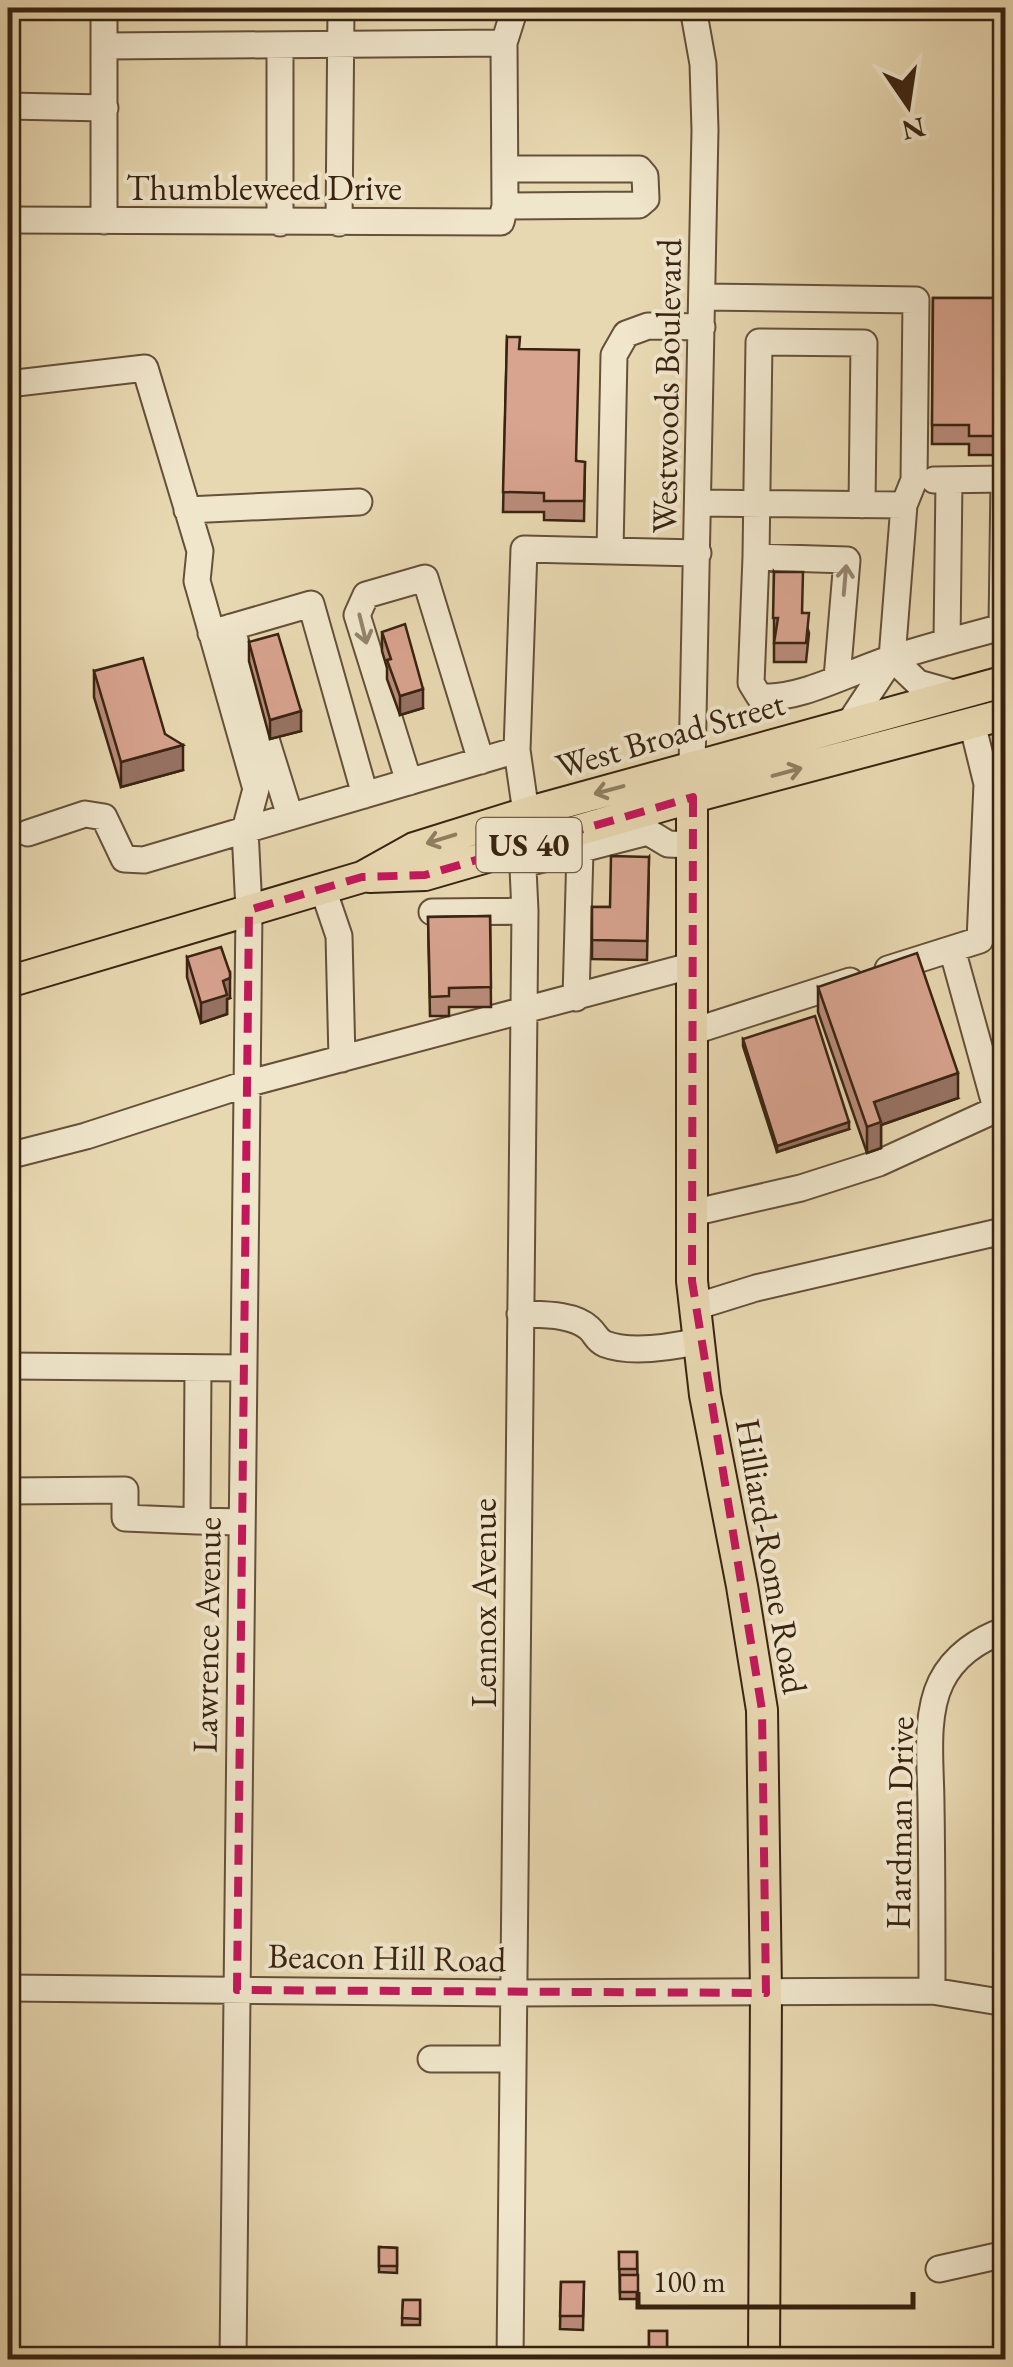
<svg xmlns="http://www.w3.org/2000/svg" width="1013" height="2367" font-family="'EB Garamond',serif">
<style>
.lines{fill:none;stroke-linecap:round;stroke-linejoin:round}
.minor-casing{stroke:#655039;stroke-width:29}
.major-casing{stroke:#392311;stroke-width:34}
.minor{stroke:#f0e6cc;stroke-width:25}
.major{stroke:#e8d8b1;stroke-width:30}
.wall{fill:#ba8c7b;stroke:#392311;stroke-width:2.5}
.shaded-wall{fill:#977264;stroke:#392311;stroke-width:2.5}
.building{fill:#d8a38f;stroke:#392311;stroke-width:2.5}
.oneway{stroke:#94846e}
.oneway2{stroke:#907e61}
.marked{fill:none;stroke:#c2185b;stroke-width:8;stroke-dasharray:20 12;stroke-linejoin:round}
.labels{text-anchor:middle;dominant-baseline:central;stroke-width:8;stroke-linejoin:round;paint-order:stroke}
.shield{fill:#f0e6cc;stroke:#705e49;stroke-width:2.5}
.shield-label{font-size:32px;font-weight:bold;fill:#392311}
.street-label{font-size:35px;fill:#392311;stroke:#f0e6cc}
</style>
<rect width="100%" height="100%" fill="#e8d8b1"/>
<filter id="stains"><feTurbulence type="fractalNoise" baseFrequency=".002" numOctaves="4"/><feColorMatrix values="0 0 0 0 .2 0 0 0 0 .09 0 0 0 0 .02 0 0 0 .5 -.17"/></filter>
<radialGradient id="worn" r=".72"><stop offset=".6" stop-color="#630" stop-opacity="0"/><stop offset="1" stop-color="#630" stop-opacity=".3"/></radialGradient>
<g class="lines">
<g class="minor-casing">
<path id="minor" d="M104 8V221
M106 46 504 43
M8 106 105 108
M505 169H639L645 176 646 199 639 205 505 206
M8 220 501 222 505 206 504 43 515 8
M280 223V46
M339 223 341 8
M702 297 916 300 914 480 904 505 892 658 850 722
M8 384 145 368 200 551 197 581 256 789 245 830 144 860 124 859 104 817 85 814 28 833
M934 480 1006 479
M699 503 904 505
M187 510 359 502
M610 551 614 355 626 334 648 326 702 327
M756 557 759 342 864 343 862 505
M231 627 290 816
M1002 627 1004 479
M211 633 311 604 365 795
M947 642 949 480
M892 658 918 683 957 694
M837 678 847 560 756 557 751 683 759 696C795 703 856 669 893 658 930 646 968 636 1006 626
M692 767 705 130 703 64 693 8
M409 782 357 615 366 595 425 578 481 761
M526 813 517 750 524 549 698 553
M524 864 648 832 668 844 692 845
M323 889 339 936 342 1059
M432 912 525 911
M952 949 996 1108
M888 969 980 940 987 784 972 723
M576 998 580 850
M691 1032 850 981
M8 1156 86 1136 246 1084 690 966
M692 1213 801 1188 879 1163 1006 1105
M695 1307 756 1288 1003 1231 1006 1242
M520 1314C541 1315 572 1313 589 1328 596 1334 596 1340 605 1344 631 1354 672 1347 699 1341
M8 1366 244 1368
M198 1368 197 1521 242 1522
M8 1491 125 1490V1518L197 1521
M8 1988 514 1993 932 1991 1006 2003
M932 1991C932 1929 932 1867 931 1805 931 1767 924 1717 941 1682 954 1656 979 1639 1006 1630
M431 2059H513
M939 2269 1006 2254
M233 2360 249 910 245 830 517 750
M510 2360 525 911 522 847"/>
</g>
<g class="major-casing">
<path id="major" d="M692 767V1281L705 1395 742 1586 762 1710 766 1993 764 2360
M370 877 425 875 693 797 1006 714
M8 982 362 877 414 848 526 813 1006 681"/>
</g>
<use href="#minor" class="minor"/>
<use href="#major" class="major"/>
</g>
<path class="wall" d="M933 298H1006V444H1002L1001 455H969V444H932Z
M507 337 519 349 577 461 585 462 584 521 544 520V512H503Z
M774 572 803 613 809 633 806 662H774Z
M382 632 423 708 400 715 387 679V668L382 651Z
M249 642 301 731 270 739 249 661Z
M94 671 165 734 183 770 121 787 94 697Z
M649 857 647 960 592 959V907H610Z
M490 916 491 1007H449V1016H430L428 917Z
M187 957 230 998 227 999V1014L201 1023 187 977Z
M818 987 958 1098 881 1125V1148L867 1153 818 1012Z
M743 1039 849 1129 777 1152 743 1046Z
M379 2247 397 2248V2273L379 2272Z
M619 2252H637L638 2299H620Z
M561 2282H584L583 2330 560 2329Z
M403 2300H420V2325H402Z
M649 2331H667V2354H649Z"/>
<path class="shaded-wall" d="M423 689V708L400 715V696Z
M301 711V731L270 739V720Z
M183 745V770L121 787V762Z
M230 973V998L227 999V1014L201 1023V1003Z
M958 1073V1098L881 1125V1148L867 1153V1127L874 1102Z
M849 1122V1129L777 1152V1146Z"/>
<path class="building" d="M933 298H1006V425H1002L1001 436H969V425H932Z
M507 337H520L519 349 579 350 576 461 585 462 584 501H544V493L503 492Z
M774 572H803L802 613H809L806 643H774L778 618H773Z
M405 624 423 689 400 696 387 660 391 659 382 632Z
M278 634 301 711 270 720 249 642Z
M143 658 165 734 183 745 121 762 94 671Z
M611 856 649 857 647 941 592 940V907H610Z
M490 916 491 987 449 988V996L430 997 428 917Z
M221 947 230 973V978L223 981 227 995 201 1003 187 957Z
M917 953 958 1073 874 1102 881 1122 867 1127 818 987Z
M815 1016 849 1122 777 1146 743 1039Z
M379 2247 397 2248V2266H379Z
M619 2252H637V2269H619Z
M620 2275H638V2292H620Z
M561 2282H584L583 2316H560Z
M403 2300H420V2319L402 2318Z
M649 2331H667V2348H649Z"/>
<defs><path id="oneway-shaft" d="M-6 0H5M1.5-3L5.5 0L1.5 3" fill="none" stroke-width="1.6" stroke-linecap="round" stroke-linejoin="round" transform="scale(2.5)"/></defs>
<g class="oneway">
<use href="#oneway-shaft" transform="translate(845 580) rotate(-85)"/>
<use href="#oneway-shaft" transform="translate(363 629) rotate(76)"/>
</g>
<g class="oneway2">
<use href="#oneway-shaft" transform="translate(787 772) rotate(-15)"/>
<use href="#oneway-shaft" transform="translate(609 790) rotate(165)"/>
<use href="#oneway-shaft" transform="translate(441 839) rotate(163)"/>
</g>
<path class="marked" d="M693 797 692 1281 762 1710 766 1993 237 1990 249 910 362 877 425 875Z"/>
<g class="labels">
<rect class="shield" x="476.5" y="818" width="105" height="54" rx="8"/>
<g class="shield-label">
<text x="529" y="845">US 40</text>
</g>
<g class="street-label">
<text x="264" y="187">Thumbleweed Drive</text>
<text transform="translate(666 386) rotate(-89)">Westwoods Boulevard</text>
<text transform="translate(670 734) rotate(-16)">West Broad Street</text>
<text transform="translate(772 1556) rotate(80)">Hilliard-Rome Road</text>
<text transform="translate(483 1603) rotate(-90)">Lennox Avenue</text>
<text transform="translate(206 1635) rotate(-89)">Lawrence Avenue</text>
<text transform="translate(899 1823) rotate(-89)">Hardman Drive</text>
<text transform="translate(387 1957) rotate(1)">Beacon Hill Road</text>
</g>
</g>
<rect width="1013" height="2367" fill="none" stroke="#e8d8b1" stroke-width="40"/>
<rect x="10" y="10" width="993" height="2347" fill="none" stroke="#392311" stroke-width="5"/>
<rect x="20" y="20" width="973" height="2327" fill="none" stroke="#392311" stroke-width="2.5"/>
<g transform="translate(908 105) rotate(167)" stroke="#f0e6cc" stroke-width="8" paint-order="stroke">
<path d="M0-8L18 38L0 25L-18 38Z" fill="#392311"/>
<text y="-15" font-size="28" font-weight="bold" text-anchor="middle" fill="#392311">N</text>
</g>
<path d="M638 2292v15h275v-15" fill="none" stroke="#392311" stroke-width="5"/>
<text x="653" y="2292" font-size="30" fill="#392311" stroke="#f0e6cc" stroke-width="8" paint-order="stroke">100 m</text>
<rect width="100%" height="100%" filter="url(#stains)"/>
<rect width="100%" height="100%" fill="url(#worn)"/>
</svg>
